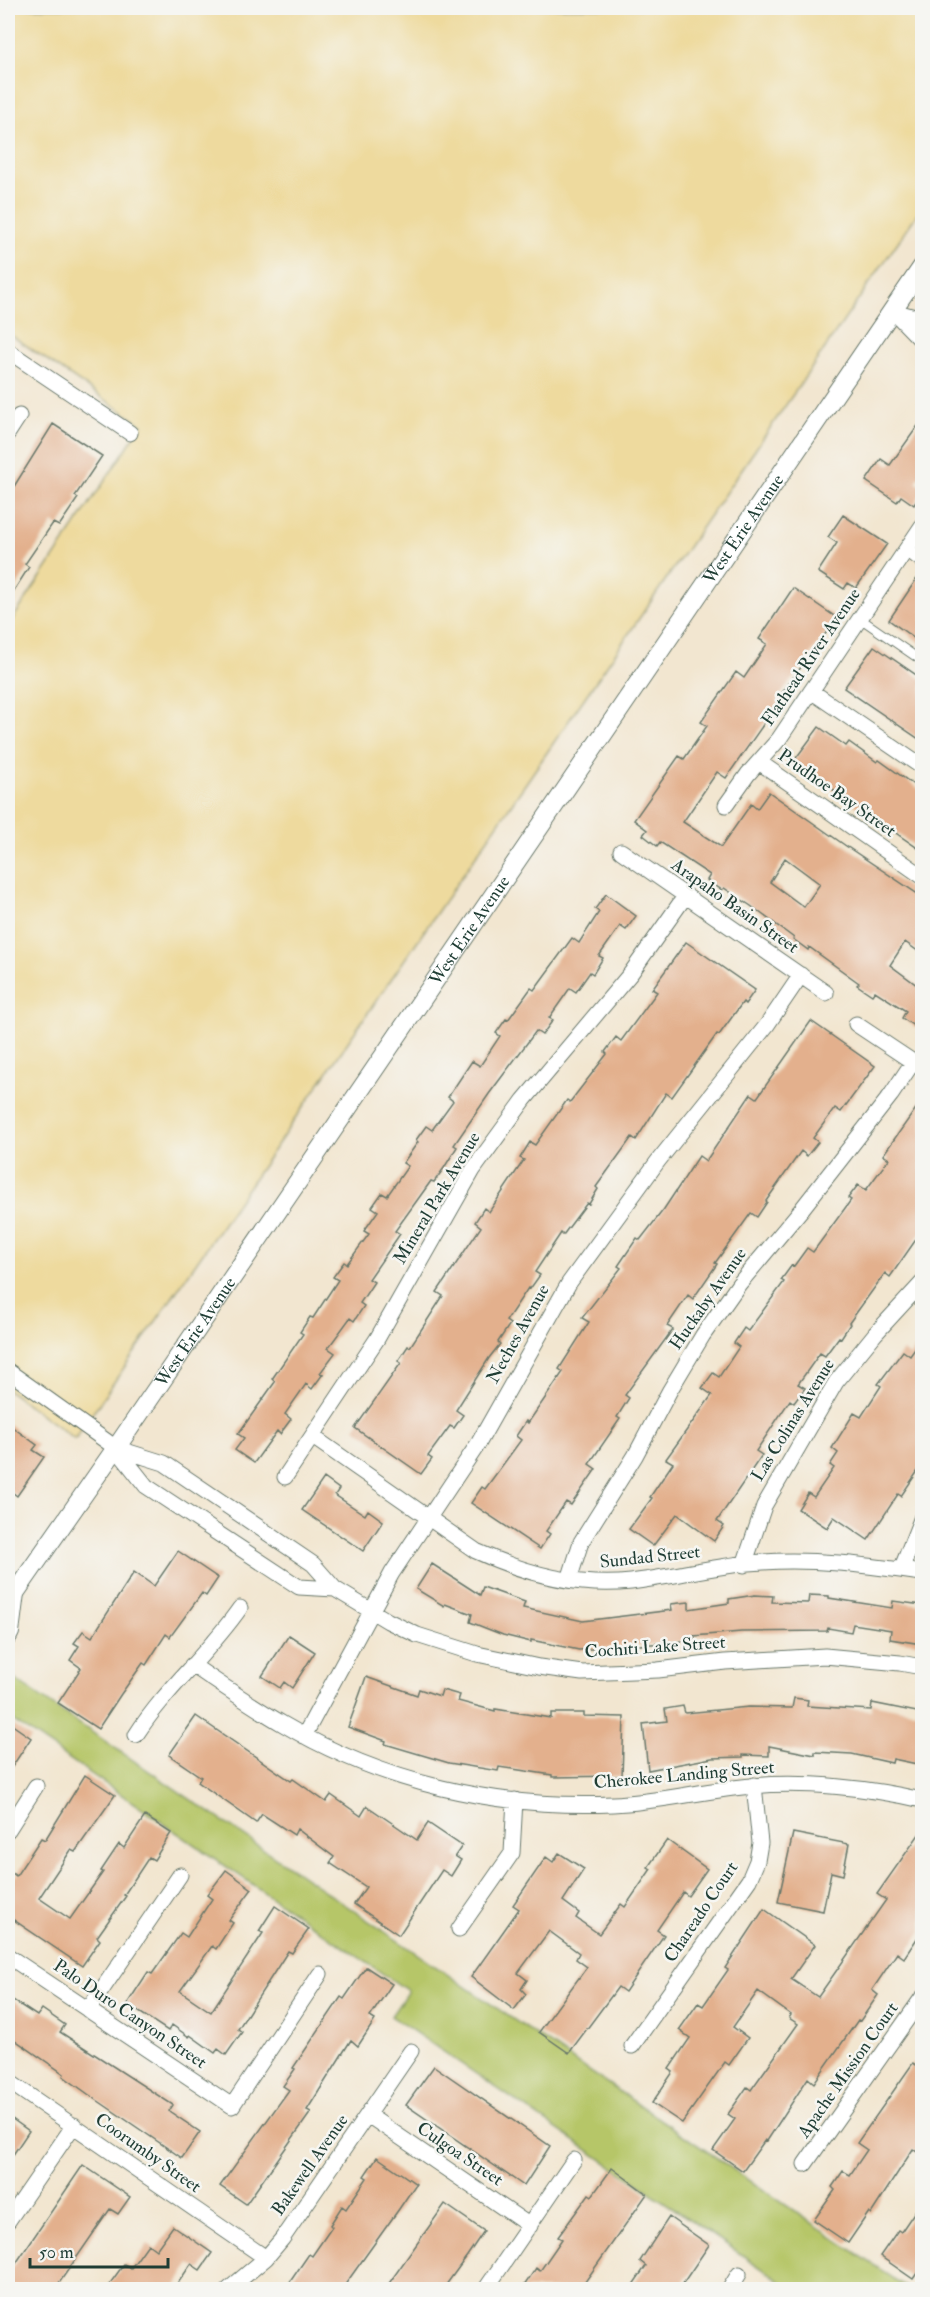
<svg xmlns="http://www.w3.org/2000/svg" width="930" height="2297" font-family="'IM FELL Double Pica',serif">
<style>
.green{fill:#b6c668;stroke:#6a824e;stroke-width:1.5}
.sand{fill:#eeda9e;stroke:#868c69;stroke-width:1.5}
.building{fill:#e3b08d;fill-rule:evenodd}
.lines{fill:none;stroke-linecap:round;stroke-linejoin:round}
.service-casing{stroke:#69786b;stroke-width:10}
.minor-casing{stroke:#69786b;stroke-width:17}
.tertiary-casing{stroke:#69786b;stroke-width:20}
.service{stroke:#fff;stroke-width:8}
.minor{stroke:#fff;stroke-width:15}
.tertiary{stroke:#fff;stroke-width:18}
.labels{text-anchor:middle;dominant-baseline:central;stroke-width:5;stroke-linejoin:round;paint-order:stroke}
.street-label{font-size:18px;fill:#1f3d34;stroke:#f6f6f2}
</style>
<rect width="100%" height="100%" fill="#f6f6f2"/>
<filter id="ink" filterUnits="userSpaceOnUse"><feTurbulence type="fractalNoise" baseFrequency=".0167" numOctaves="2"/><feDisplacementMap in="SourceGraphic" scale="12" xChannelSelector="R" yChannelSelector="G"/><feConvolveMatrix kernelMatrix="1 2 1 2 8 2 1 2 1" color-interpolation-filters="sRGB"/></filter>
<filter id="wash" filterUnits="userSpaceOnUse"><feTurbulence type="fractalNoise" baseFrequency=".008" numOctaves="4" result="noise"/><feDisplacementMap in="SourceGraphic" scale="24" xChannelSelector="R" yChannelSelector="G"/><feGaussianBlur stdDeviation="1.35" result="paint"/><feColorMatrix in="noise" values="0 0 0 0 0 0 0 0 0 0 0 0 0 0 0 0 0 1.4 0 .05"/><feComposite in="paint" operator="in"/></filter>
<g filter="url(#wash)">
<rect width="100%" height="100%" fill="#f2e6d0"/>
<path class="green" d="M8 1675 909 2289H792L391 2016 408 1991 8 1717Z"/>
<path class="sand" d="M8 8H922V207L75 1439 8 1390V626L142 425 8 333Z"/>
<g id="blocks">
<path class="building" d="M922 420V473L916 482 922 487V492L914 505 901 496 897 502 866 481 881 459 890 465Z
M53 424 102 456 75 496 78 498 59 526 53 523 25 564 29 567 8 600V496Z
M843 515 887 544 856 588 848 583 844 589 818 572 837 543 828 537Z
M922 571V644L889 620Z
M793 588 837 618 777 700 779 702 726 778 717 772 683 822 721 847 751 804 757 809 769 792 846 846 922 897V954L905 942 890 965 921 988 922 986V1022L917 1028 902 1018 906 1011 875 991 872 995 857 985 859 983 809 947 808 950 793 939 794 938 751 906 724 888 722 890 707 880 710 875 660 842 657 846 643 835 647 830 634 820 679 756 684 759 707 726 701 722 736 672 744 678 767 644 759 639ZM785 858 820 884 804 907 770 882Z
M874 646 922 679V741L844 688Z
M819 727 846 746 849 742 877 762 879 760 922 791V851L793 762Z
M606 894 636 916 626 930 620 926 599 956 603 958 593 974 590 972 576 992 570 988 549 1018 553 1020 542 1035 536 1031 489 1094 454 1145 457 1147 444 1168 434 1182 431 1181 395 1231 400 1234 369 1279 374 1282 360 1303 364 1306 354 1321 350 1318 328 1348 335 1353 320 1373 323 1374 312 1389 306 1384 285 1414 291 1419 280 1434 277 1431 254 1463 235 1450 244 1438 238 1434 275 1382 272 1379 303 1334 300 1332 310 1317 313 1318 338 1280 333 1277 344 1262 347 1264 369 1234 364 1231 378 1211 372 1207 382 1193 387 1196 408 1166 403 1163 418 1142 416 1140 426 1126 432 1130 453 1101 448 1097 472 1061 480 1066 500 1036 496 1033 506 1019 508 1020 531 988 534 990 572 938 579 943 599 912 595 909Z
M686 942 755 990 745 1004 743 1002 719 1035 717 1034 672 1097 666 1093 636 1140 632 1137 596 1187 598 1189 589 1204 587 1203 563 1235 561 1233 535 1272 540 1275 530 1289 528 1288 506 1321 510 1324 498 1342 500 1344 489 1358 456 1410 463 1415 454 1428 450 1426 428 1456 432 1459 421 1474 355 1428 401 1363 398 1361 408 1346 410 1347 443 1296 437 1292 481 1227 475 1222 484 1208 489 1212 524 1160 520 1158 530 1142 535 1145 567 1100 570 1102 607 1054 605 1052 616 1037 621 1041 657 992 652 989Z
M811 1021 875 1066 841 1112 835 1108 813 1138 818 1142 807 1156 801 1151 766 1201 767 1202 757 1217 751 1213 715 1263 717 1264 693 1299 688 1295 667 1326 673 1329 625 1395 629 1398 617 1417 620 1419 589 1464 596 1469 571 1505 566 1502 546 1531 550 1534 540 1549 471 1503 482 1487 485 1489 521 1440 516 1436 526 1421 528 1423 563 1372 559 1369 589 1322 582 1318 621 1268 618 1266 637 1238 640 1240 664 1209 699 1156 706 1161 751 1094 757 1098Z
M922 1100V1231L890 1277 885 1273 849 1323 850 1324 841 1338 839 1337 825 1356 820 1353 798 1384 805 1388 794 1403 790 1400 756 1451 762 1455 717 1521 724 1526 714 1541 677 1514 653 1546 629 1529 652 1498 650 1497 673 1463 666 1459 712 1395 702 1388 713 1373 719 1377 739 1347 734 1343 744 1328 748 1331 784 1282 781 1280 792 1265 794 1266 807 1248 813 1252 851 1200 848 1198 858 1185 866 1190 889 1159 883 1155Z
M922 1339V1465L901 1496 898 1494 868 1540 834 1517 827 1528 798 1509 808 1493 814 1497 834 1468 830 1465 838 1453 832 1448 854 1413 861 1417 881 1386 878 1384 903 1351 910 1356Z
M8 1424 37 1445 33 1450 44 1457 17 1496 8 1489Z
M324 1478 339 1489 335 1495 365 1515 368 1510 383 1521 363 1551 302 1510Z
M178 1551 218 1578 206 1596 202 1593 170 1637 166 1634 146 1665 143 1663 121 1694 98 1729 58 1703 81 1668 70 1660 79 1646 74 1643 83 1631 92 1637 134 1572 154 1586Z
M432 1564 480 1595 483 1587 525 1602 523 1608 583 1621 672 1610 671 1604 689 1602V1609L729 1603V1599L755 1595 773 1596 772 1602 808 1603 809 1595 829 1596V1598L892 1608 893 1601 922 1605V1644L890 1639 891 1630 853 1624 851 1632 828 1628 827 1631 741 1632 694 1636 695 1639 676 1642 579 1650 531 1640V1642L503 1635 470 1622 472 1614 445 1604 444 1606 416 1589Z
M289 1635 315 1652 292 1688 284 1682 280 1688 262 1676Z
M366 1677 417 1695 419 1689 440 1696 442 1690 460 1695 458 1701 495 1711V1709L551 1718V1713H584V1716L624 1717 622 1776 552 1777V1775L499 1767 498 1771 449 1763 385 1744 386 1741 348 1727Z
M794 1698 808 1700 807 1706 871 1710 872 1703 922 1713V1765L893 1759 892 1763 852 1754 815 1752V1755L769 1746V1756L743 1755V1757L712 1758 648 1770 643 1724 667 1721 665 1709 683 1706 685 1713 749 1707 792 1708Z
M196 1716 291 1781 293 1779 326 1802 331 1795 361 1816 367 1806 417 1840 428 1823 462 1846 455 1856 461 1860 451 1876 442 1870 399 1935 354 1904 366 1887 330 1863 334 1857 297 1829 294 1835 262 1814 256 1823 198 1782 201 1777 169 1755Z
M8 1722 31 1738 8 1773Z
M85 1775 115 1795 75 1852 71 1850 39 1898 70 1919 103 1872 101 1871 119 1844 124 1848 145 1816 171 1833 154 1860 149 1857 124 1895 126 1896 97 1937 100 1940 82 1966 8 1916V1870L16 1876 41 1838 45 1840Z
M922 1830V1931L904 1958 897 1953 872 1990 878 1995 860 2021 858 2020 814 2083 808 2078 767 2141 765 2140 743 2171 713 2150 735 2119 728 2114 747 2087 751 2090 798 2024 789 2018 791 2015 758 1991 733 2027 748 2038 729 2065 725 2062 682 2123 652 2103 673 2072 669 2069 690 2038 679 2030 698 2003 703 2006 728 1970 725 1968 764 1909 815 1945 791 1979 818 1997 886 1900 877 1894Z
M793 1833 849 1844 843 1875 831 1872 823 1911 778 1902Z
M667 1840 707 1869 688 1896 683 1892 657 1930 664 1935 625 1992 618 1987 569 2053 539 2032 587 1967 576 1959 579 1953 549 1931 518 1973 527 1980 521 1989 526 1994 514 2010 471 1977 519 1909 513 1905 546 1857 553 1862 559 1853 584 1869 563 1901 579 1913 576 1918 599 1934 621 1904 625 1907 651 1869 648 1867Z
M226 1870 252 1889 229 1920 233 1923 216 1949 212 1946 180 1991 211 2012 263 1933 259 1931 275 1906 309 1929 292 1953 288 1951 238 2029 242 2032 226 2055 218 2049 215 2053 190 2035 189 2037 172 2025 168 2031 127 2004 148 1972 152 1974 181 1933 187 1937 212 1899 207 1895Z
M366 1967 392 1984 370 2017 375 2020 358 2046 351 2040 307 2110 311 2112 246 2204 220 2186 289 2090 283 2086 295 2069 293 2068 341 1997 344 1999Z
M8 1997 37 2016 42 2009 65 2025 60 2032 173 2105 169 2111 200 2132 182 2158 88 2094 63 2076 64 2074 8 2035Z
M913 2063 922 2069V2156L913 2149 871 2214 869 2212 848 2243 814 2220 835 2190 832 2187 843 2171 850 2175 867 2150 857 2143Z
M434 2066 550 2146 524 2186 406 2105Z
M8 2116 29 2131 8 2162Z
M377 2157 416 2184 399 2209 342 2289H285L309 2254 312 2256 332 2227 330 2225 342 2206 346 2209 367 2178 364 2176Z
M83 2165 130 2197 118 2214 110 2209 55 2289H17L8 2283V2275Z
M612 2168 647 2194 580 2289H522L536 2268 540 2271 562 2239 558 2237 589 2194 592 2196Z
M922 2201V2266L913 2279 880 2256 898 2230 901 2232Z
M445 2204 484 2231 467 2256 443 2289H385Z
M669 2217 709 2245 679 2289H630L646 2266 640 2261Z
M173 2226 212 2253 200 2270 191 2264 174 2289H106L124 2264 131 2268 148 2244 156 2250Z"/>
</g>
</g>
<g filter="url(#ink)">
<use href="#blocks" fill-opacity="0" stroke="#69786b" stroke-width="1.5"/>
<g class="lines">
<g class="service-casing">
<path id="service" d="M861 619 922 661"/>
</g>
<g class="minor-casing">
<path id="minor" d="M893 311 922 341
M893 311 922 319
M8 351 130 433
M8 433 19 416
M907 549 922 560
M811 691 922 767
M759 762 922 876
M726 805 748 774 779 739 922 526
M621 851 826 993
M856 1024 922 1068
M8 1371 116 1448 146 1486 299 1587 335 1589
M313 1437 476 1551C524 1573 577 1588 631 1582 674 1577 720 1564 763 1562 815 1558 870 1566 922 1573
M116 1448 164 1463 313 1564 335 1589 388 1621 417 1635 477 1654 539 1667 582 1673 658 1670 725 1662 825 1656 900 1663 922 1667
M285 1477 377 1339 473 1170 524 1100 631 973 686 895
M744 1565 764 1506 836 1382 875 1334 922 1283
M901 1570 922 1517
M569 1580 581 1542 635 1456 670 1390 703 1335 739 1284 801 1210 891 1095 913 1062
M192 1665C222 1685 252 1706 283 1724 383 1783 497 1809 613 1804 659 1802 705 1790 752 1786 804 1781 871 1788 922 1800
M136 1735C167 1687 208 1654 240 1608
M304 1736 392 1573 478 1444 569 1283 658 1161 767 1025 801 975
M8 1830 36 1786
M459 1929 512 1853 515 1800
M8 1956 232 2106 320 1974
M88 2010 180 1875
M632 2046 749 1880 757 1861 760 1843 754 1785
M8 2081 266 2258
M368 2115 530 2226
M805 2164 922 1998
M8 2221 74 2125
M228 2290 266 2258 282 2239 411 2051
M485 2290 574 2160
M729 2290 739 2274"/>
</g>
<g class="tertiary-casing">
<g id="tertiary">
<path id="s1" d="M8 1598 15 1593 116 1448 922 267"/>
<path d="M8 1636 10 1632 15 1593"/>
</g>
</g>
<use href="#service" class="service"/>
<use href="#minor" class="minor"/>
<use href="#tertiary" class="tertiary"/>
</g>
</g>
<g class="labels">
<g class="street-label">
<text stroke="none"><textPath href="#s1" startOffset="1298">West Erie Avenue</textPath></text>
<text transform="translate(811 657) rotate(-56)">Flathead River Avenue</text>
<text transform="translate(837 793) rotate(35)">Prudhoe Bay Street</text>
<text transform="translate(735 906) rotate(35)">Arapaho Basin Street</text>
<text stroke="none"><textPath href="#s1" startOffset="812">West Erie Avenue</textPath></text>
<text transform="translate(437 1198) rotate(-59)">Mineral Park Avenue</text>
<text transform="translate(708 1299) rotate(-55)">Huckaby Avenue</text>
<text stroke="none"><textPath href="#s1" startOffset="326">West Erie Avenue</textPath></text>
<text transform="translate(518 1334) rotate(-61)">Neches Avenue</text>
<text transform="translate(793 1420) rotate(-58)">Las Colinas Avenue</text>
<text transform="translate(650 1557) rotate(-6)">Sundad Street</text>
<text transform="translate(655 1647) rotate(-4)">Cochiti Lake Street</text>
<text transform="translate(684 1775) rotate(-5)">Cherokee Landing Street</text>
<text transform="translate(701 1912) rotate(-56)">Chareado Court</text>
<text transform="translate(130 2014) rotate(34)">Palo Duro Canyon Street</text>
<text transform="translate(848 2070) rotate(-55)">Apache Mission Court</text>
<text transform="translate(148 2153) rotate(35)">Coorumby Street</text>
<text transform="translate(460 2154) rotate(34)">Culgoa Street</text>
<text transform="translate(310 2165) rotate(-55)">Bakewell Avenue</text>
</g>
</g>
<rect width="930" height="2297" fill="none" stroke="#f6f6f2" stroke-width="30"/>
<path d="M30 2258v9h138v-9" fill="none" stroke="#1f3d34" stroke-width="3"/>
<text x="39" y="2258" font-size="18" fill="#1f3d34" stroke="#f6f6f2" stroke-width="4.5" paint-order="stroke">50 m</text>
</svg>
